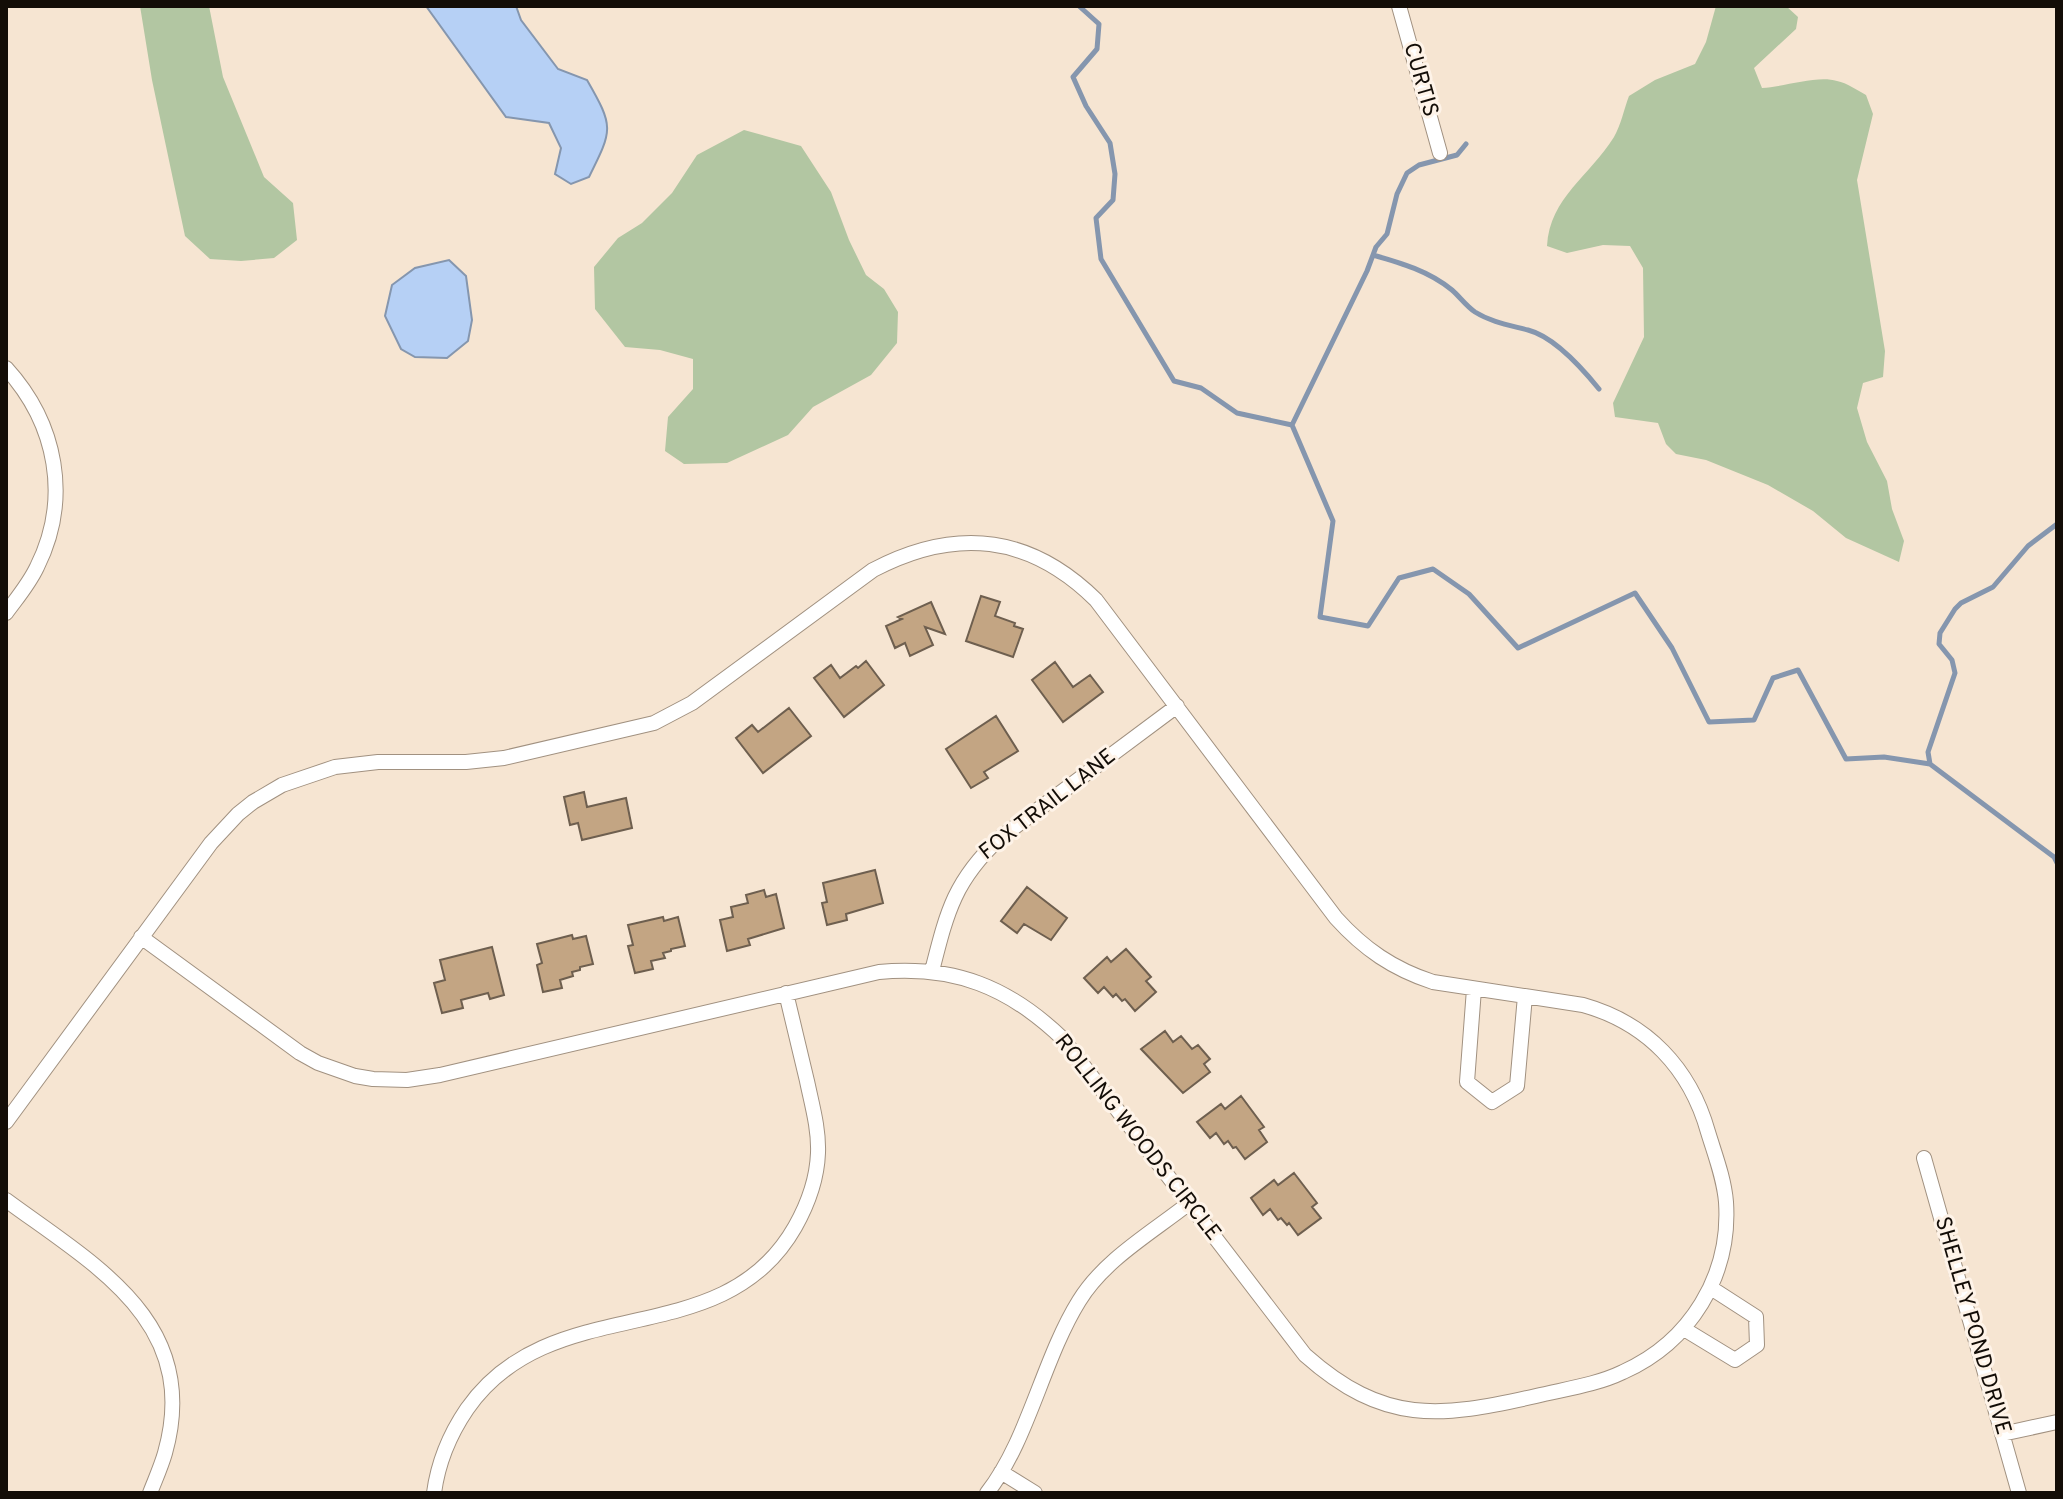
<svg xmlns="http://www.w3.org/2000/svg" width="2063" height="1499" font-family="Overpass,sans-serif">
<style>
.green{fill:#b2c6a2}
.water{fill:#b6d0f5;stroke:#8596ae;stroke-width:2}
.lines{fill:none;stroke-linecap:round;stroke-linejoin:round}
.stream{stroke:#8596ae;stroke-width:5}
.building{fill:#c3a583;stroke:#6e5f4f;stroke-width:2}
.minor-casing{stroke:#a19180;stroke-width:16}
.minor{stroke:#fff;stroke-width:14}
.labels{text-anchor:middle;dominant-baseline:central;stroke-width:6;stroke-linejoin:round;paint-order:stroke}
.street-label{font-size:22px;fill:#130d07;stroke:#fef3e8}
</style>
<rect width="100%" height="100%" fill="#f6e5d2"/>
<path class="green" d="M140 6H209L223 77 264 177 293 203 297 240 274 258 241 261 210 259 185 236 152 80Z
M1716 6H1786L1798 17 1796 29 1754 68 1762 88C1784 87 1817 75 1837 81 1847 83 1857 90 1866 95L1873 114 1857 180 1885 351 1883 377 1863 383 1857 408 1867 442 1887 481 1892 509 1904 541 1899 562 1846 538 1813 511 1768 485 1706 460 1676 454 1666 444 1658 423 1615 417 1613 403 1644 337 1643 268 1630 246 1603 245 1567 253 1547 246C1550 197 1590 176 1614 137 1621 125 1624 109 1629 96L1655 80 1695 64 1706 42Z
M744 130 801 146 831 192 849 240 866 275 884 289 898 312 897 343 871 375 813 407 788 435 727 463 684 464 665 451 668 417 693 389V359L660 350 625 347 595 309 594 267 618 238 642 223 672 193 697 155Z"/>
<path class="water" d="M426 6H516L521 20 558 69 587 80C614 127 613 129 589 177L571 184 555 174 561 148 549 123 506 117Z
M449 260 466 276 472 320 468 341 447 358 415 357 401 349 385 316 392 285 415 268Z"/>
<g class="lines">
<path class="stream" d="M1079 6 1099 24 1097 49 1073 77 1086 106 1110 143 1115 174 1113 200 1096 218 1101 259 1174 381 1201 388 1237 413 1292 425
M1373 255C1401 263 1429 271 1452 290 1460 297 1466 306 1475 312 1491 322 1509 325 1528 330 1555 337 1582 368 1599 389
M1292 425 1333 521 1320 617 1368 626 1399 578 1433 569 1469 594 1518 648 1635 593 1672 648 1709 722 1754 720 1773 678 1798 670 1846 759 1884 757 1930 764 2054 857 2057 863
M1292 425 1367 271 1376 247 1387 234 1397 194 1407 173 1419 165 1457 155 1466 144
M1930 764 1928 752 1955 673 1952 660 1939 644 1940 633 1955 609 1961 603 1993 587 2028 546 2057 524"/>
</g>
<path class="building" d="M981 596 1000 602 995 616 1015 623 1014 626 1023 629 1013 657 966 641Z
M931 602 945 634 925 627 933 645 910 656 905 643 895 648 886 626 902 619 898 617Z
M866 661 884 685 844 717 814 678 831 665 840 678 856 666 858 668Z
M1055 662 1073 687 1090 675 1103 692 1063 722 1032 680Z
M789 708 811 736 763 773 736 738 752 725 758 732Z
M996 716 1018 751 984 772 988 778 971 788 946 749Z
M584 792 587 807 626 798 632 828 582 840 578 823 570 825 564 797Z
M875 870 883 903 846 914 847 920 827 925 822 903 827 902 823 883Z
M1027 887 1067 918 1051 940 1024 924 1017 933 1001 921Z
M764 890 766 897 776 894 784 928 748 939 750 945 727 951 720 920 733 917 731 907 748 903 746 895Z
M663 917 664 921 678 917 685 946 671 949V951L663 953 665 958 651 961 653 969 635 973 628 946 633 945 628 925Z
M572 935 573 939 586 936 593 964 580 967V970L572 972 573 976 560 980 562 988 543 992 537 965 542 963 537 944Z
M492 947 504 995 490 999 488 993 461 1000 463 1008 442 1013 434 983 445 980 440 960Z
M1126 949 1151 977 1146 981 1156 992 1135 1011 1125 999 1122 1001 1116 994 1113 997 1104 987 1098 993 1084 978 1107 957 1111 962Z
M1165 1031 1173 1042 1181 1036 1192 1049 1198 1045 1210 1059 1204 1064 1210 1072 1183 1093 1141 1049Z
M1241 1096 1264 1127 1259 1130 1267 1142 1245 1159 1236 1147 1233 1148 1228 1141 1224 1144 1216 1133 1210 1138 1197 1122 1221 1104 1225 1109Z
M1294 1173 1317 1203 1312 1207 1321 1218 1298 1235 1289 1223 1287 1225 1281 1218 1278 1220 1270 1209 1263 1215 1251 1198 1274 1180 1278 1185Z"/>
<g class="lines">
<g class="minor-casing">
<path id="minor" d="M1399 6 1440 153
M6 368C57 424 71 499 37 567 29 584 17 598 6 613
M932 971C947 912 954 881 1000 838L1177 706
M1474 989 1467 1082 1492 1102 1517 1086 1525 996
M6 1122 211 843 238 814 253 802 282 785 335 767 378 762H466L504 758 654 723 692 703 873 570C955 527 1029 534 1096 600L1336 918C1364 949 1393 969 1433 982L1583 1005C1647 1023 1690 1068 1708 1132 1715 1155 1724 1178 1726 1202 1731 1276 1690 1342 1623 1372 1596 1385 1565 1389 1536 1396 1439 1418 1384 1425 1305 1355L1063 1039C1009 987 954 965 879 972L440 1075 407 1080 373 1079 355 1076 318 1063 300 1053 141 937
M1924 1158 2019 1493
M6 1200C94 1265 202 1322 165 1453 161 1467 155 1480 150 1493
M1684 1329 1735 1360 1757 1345 1756 1317 1711 1288
M2002 1434 2057 1422
M1001 1472 1035 1493
M434 1493C438 1463 450 1434 467 1409 553 1286 721 1357 795 1227 808 1204 817 1180 818 1153 819 1129 812 1105 807 1081 800 1052 793 1022 786 993
M987 1493C1028 1441 1043 1359 1079 1301 1104 1260 1151 1233 1188 1204"/>
</g>
<use href="#minor" class="minor"/>
</g>
<g class="labels">
<g class="street-label">
<text transform="translate(1420 80) rotate(74)">CURTIS</text>
<text transform="translate(1048 805) rotate(-38)">FOX TRAIL LANE</text>
<text transform="translate(1137 1138) rotate(52)">ROLLING WOODS CIRCLE</text>
<text transform="translate(1972 1326) rotate(74)">SHELLEY POND DRIVE</text>
</g>
</g>
<rect width="2063" height="1499" fill="none" stroke="#130d07" stroke-width="16"/>
</svg>
